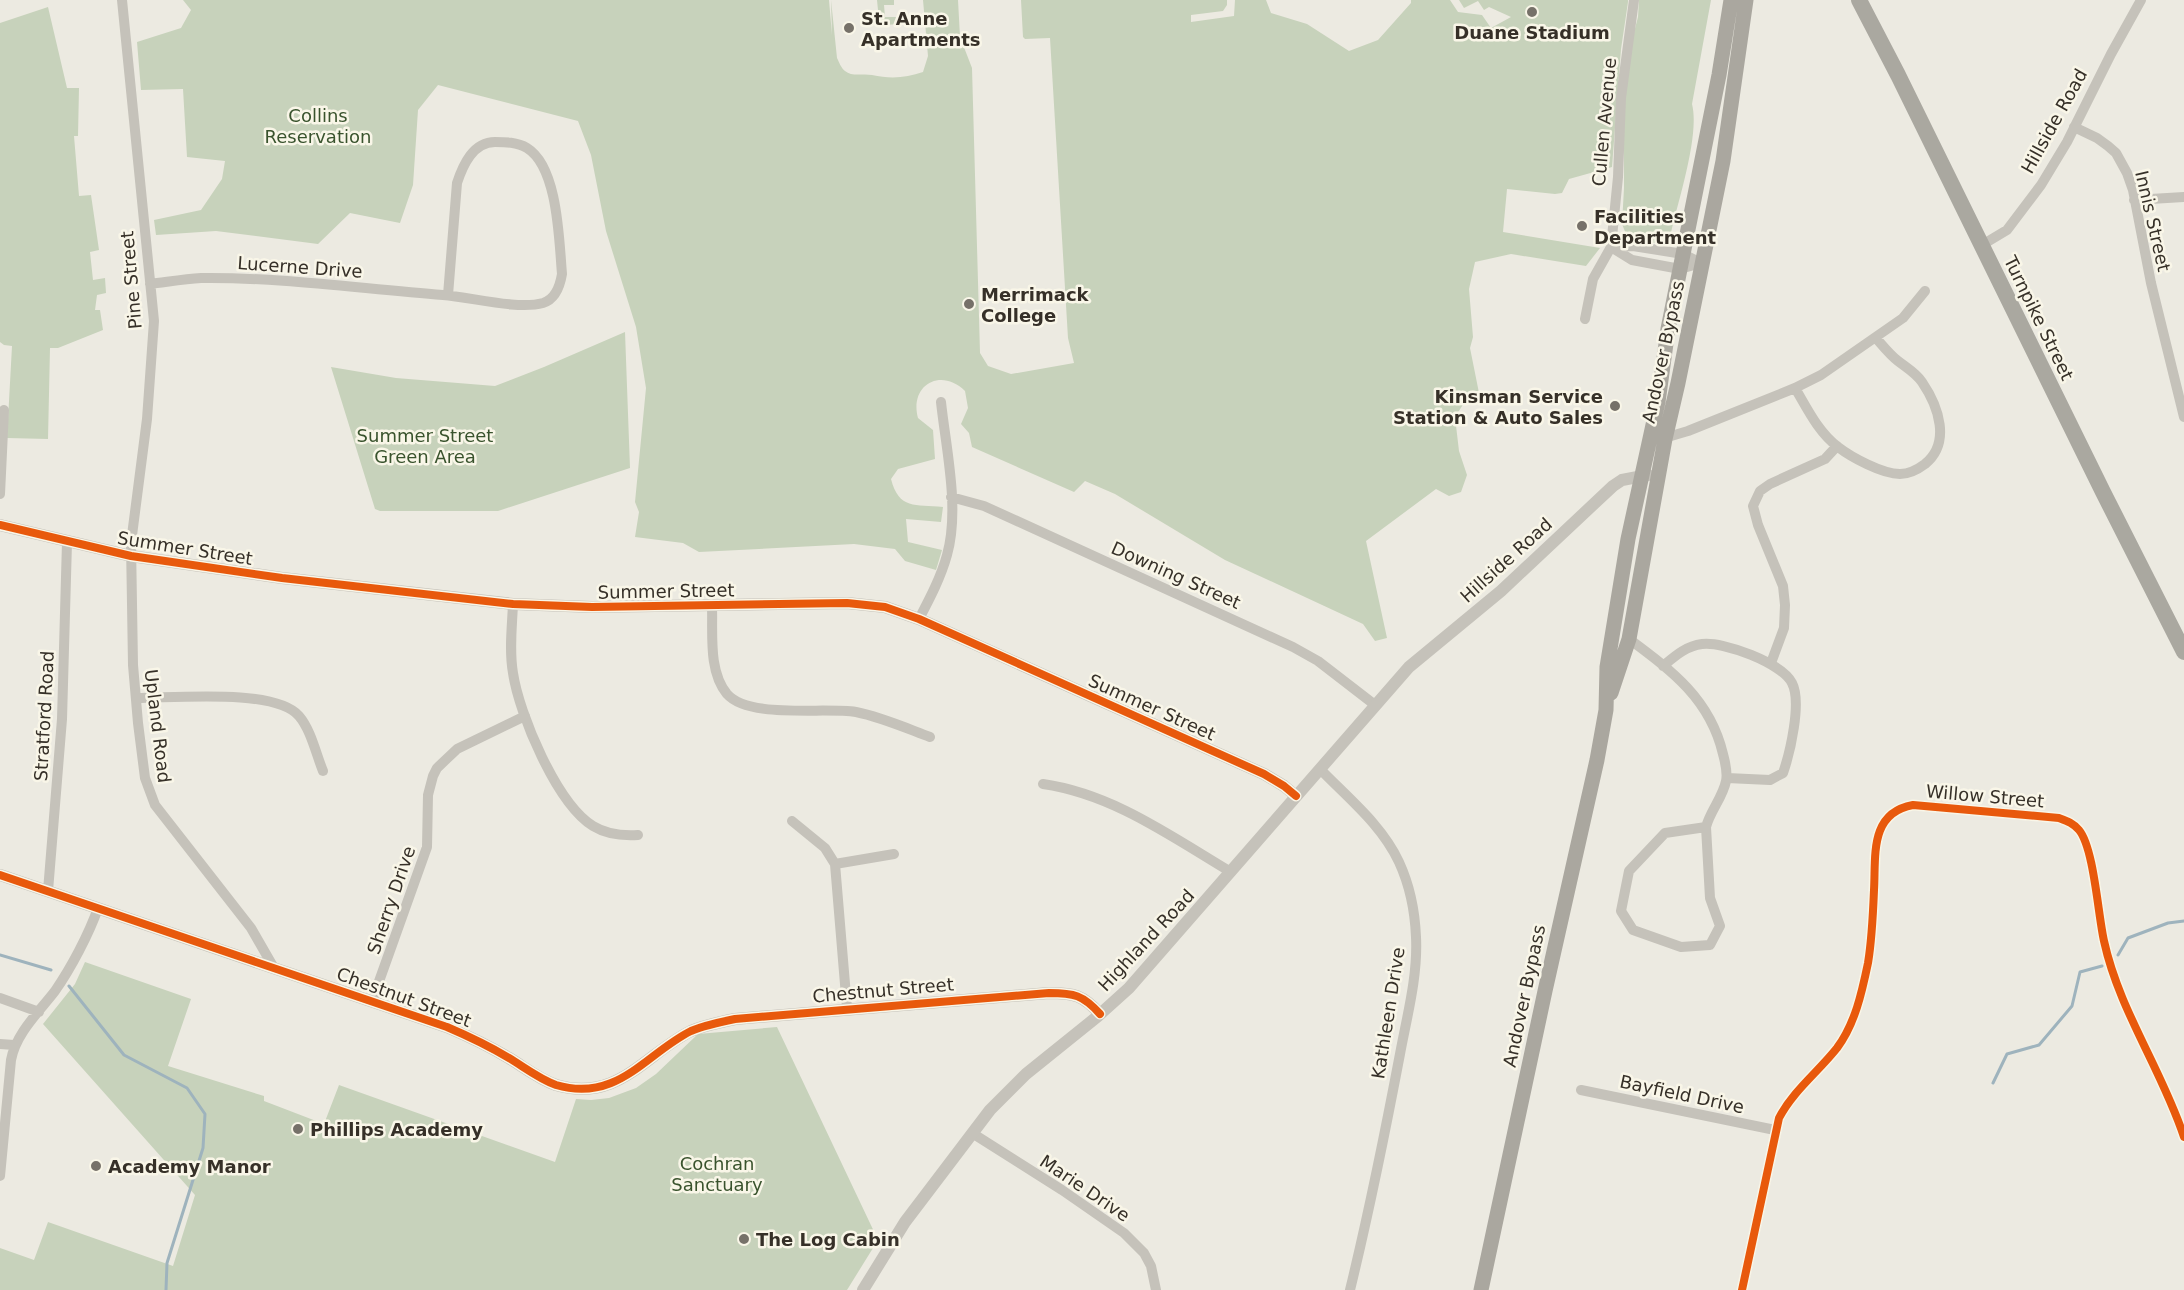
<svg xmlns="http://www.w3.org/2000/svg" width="2184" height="1290" font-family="'DejaVu Sans',sans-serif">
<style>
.green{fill:#c7d2bb}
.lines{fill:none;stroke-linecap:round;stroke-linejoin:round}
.stream{stroke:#9eb3bd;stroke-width:3}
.minor{stroke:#c5c2ba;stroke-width:10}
.tertiary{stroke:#c5c2ba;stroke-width:12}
.primary{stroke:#aaa79f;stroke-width:15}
.trunk{stroke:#aaa8a0;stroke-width:16}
.cycleway-casing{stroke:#f9f6e8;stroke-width:11}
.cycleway{stroke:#e8590c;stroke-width:8}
.poi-dot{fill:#767169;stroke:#f9f6e8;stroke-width:2}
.labels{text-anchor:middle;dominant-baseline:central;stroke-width:5;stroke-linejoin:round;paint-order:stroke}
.poi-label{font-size:18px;font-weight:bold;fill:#363028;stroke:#f9f6e8;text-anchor:start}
.park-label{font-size:18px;fill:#39532d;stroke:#f9f6e8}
.street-label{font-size:18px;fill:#363028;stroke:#f9f6e8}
</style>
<rect width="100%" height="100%" fill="#eceae1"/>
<path class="green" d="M183 0H829L832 35 831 0 837 58C839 62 841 68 845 71 852 77 863 73 872 75 890 79 906 78 923 72L928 56 923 0H958L960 37 972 68 980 353 988 366 1011 374 1074 363 1068 338 1050 38 1025 39 1023 37 1021 0H1227V5L1223 11 1191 15V22L1234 16 1235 0H1266L1271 13 1307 24 1349 51 1378 40 1411 3V0H1450L1458 12 1482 15 1491 28 1511 17 1489 7 1484 10 1478 1 1464 8 1459 0H1628V2L1621 49 1612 167 1569 179 1562 193 1555 194 1507 189 1503 232 1600 248 1586 266 1511 254 1475 262 1469 289 1473 337 1470 348 1479 393 1464 403 1455 417 1459 451 1467 475 1461 492 1449 496 1436 489 1366 541 1387 638 1375 641 1363 624 1225 560 1115 494 1085 481 1074 492 972 447 969 433 961 424 968 408 965 391C941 367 909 385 918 418L933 430 935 459 898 469 891 479C899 510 915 504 943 507L941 522 906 519 908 542 942 550 936 570 905 561 895 549 854 544 699 552 683 543 635 537 639 512 635 502 646 388 636 327 606 231 591 155 578 121 438 85 418 110 413 185 400 223 350 213 318 244 216 231 156 235 154 220 201 210 222 179 225 161 187 157 183 89 141 90 137 42 181 28 191 10Z
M877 0H894V5H884L885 17H899L900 24 885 25 879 20Z
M1639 0H1711L1692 104C1700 135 1678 201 1671 233L1665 241 1655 243 1633 239 1626 234 1622 224 1624 188V105L1631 44 1638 17Z
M48 7 67 88H79L78 136H74L79 196 91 195 99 250 90 252 93 280 105 278 106 293 97 295 95 310H100L103 330 58 348H50L48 439 7 438 12 346 4 345 0 342V23Z
M625 332 630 468 498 511H380L375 509 331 367 396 378 495 386 544 367Z
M85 962 191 999 168 1066 264 1096V1101L324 1124 339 1085 555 1162 576 1099 591 1100 609 1098 636 1088 656 1074 698 1034 777 1027 878 1240 847 1290H0V1248L34 1260 48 1222 173 1266 195 1195 43 1024 75 984Z"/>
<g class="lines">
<path class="stream" d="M0 955 51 970
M2118 955 2128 938 2168 923 2184 921
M69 986 124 1055 187 1088 205 1114 203 1148 167 1263 166 1290
M1993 1083 2007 1054 2039 1045 2072 1006 2080 972 2102 966"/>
<path class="minor" d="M122 0 154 321 147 419 131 543 133 665 138 723 145 778 155 805 251 928 274 968
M2074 127 2097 138 2108 146 2116 153 2127 173 2133 190 2151 283 2184 417
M2134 200 2184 197
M1982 245 2007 230 2041 185 2067 142 2111 54 2141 0
M1633 246 1683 254 1701 263 1680 269 1632 260 1611 247Z
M150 284C167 282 184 279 201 278 281 277 362 289 443 295 471 297 517 310 543 303 556 299 560 286 562 274 559 240 558 167 527 148 517 142 505 142 495 142 473 142 463 165 457 183L448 295
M1585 319 1593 279 1611 247 1618 177 1621 98 1634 0
M1795 388C1807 408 1818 432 1838 447 1851 457 1882 474 1900 474 1909 474 1917 470 1925 464 1951 443 1939 407 1922 382 1916 373 1907 368 1898 361 1890 355 1883 346 1876 338
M1661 439 1688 431 1795 388 1821 375 1903 318 1925 291
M0 494 4 410
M951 497 984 506 1293 647 1318 661 1375 705
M513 604C512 627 509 650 513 673 519 714 557 804 593 826 606 834 622 836 638 835
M712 605C713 633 708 671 727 694 749 719 823 707 856 712 881 717 906 728 930 737
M919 619C930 598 941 577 947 555 960 509 946 449 941 402
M1629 639C1672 671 1710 699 1723 754 1725 762 1728 772 1726 781 1723 797 1710 811 1706 827
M1771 663 1784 628 1785 605 1783 586 1758 525 1753 506 1760 491 1770 484 1825 459 1837 446
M1663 666C1675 656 1686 646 1702 644 1723 641 1782 663 1792 683 1802 702 1790 753 1783 773L1770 780 1727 778
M137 698C174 698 275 688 299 716 311 730 316 754 323 771
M1320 769C1348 798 1382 825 1399 862 1410 886 1415 912 1416 937 1418 976 1407 1016 1400 1054 1385 1133 1369 1212 1350 1290
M1043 784C1113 794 1172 837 1231 872
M792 821 825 848 835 864 847 1008
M1706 827 1710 898 1720 926 1710 945 1681 947 1633 930 1621 911 1629 871 1665 833Z
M835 864 894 854
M48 891 62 719 67 542
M0 998 39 1012
M372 1001 427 847 428 795 433 776 437 768 457 749 525 716
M0 1044 14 1045
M1581 1090 1775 1130
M972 1133 1062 1190 1124 1233 1144 1253 1151 1266 1156 1290
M0 1176 11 1060C16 1033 39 1012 55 991 71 968 89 934 98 908
M1742 1290 1779 1118C1793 1091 1818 1072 1837 1048 1855 1024 1862 992 1868 963 1872 939 1873 915 1874 890 1876 856 1869 813 1913 805L2059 818C2067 821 2073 823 2079 830 2094 848 2098 915 2104 941 2119 1010 2162 1070 2184 1137"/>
<path class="tertiary" d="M0 525 131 556 282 578 513 604 592 607 847 603 885 607 919 619 1264 774 1284 786 1296 796
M0 875 447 1027C468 1036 489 1046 509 1058 524 1067 539 1079 556 1085 618 1103 645 1054 691 1031 705 1025 720 1022 735 1019L1049 993C1074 993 1083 995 1100 1014
M863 1290 905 1222 990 1110 1026 1074 1098 1016 1129 988 1409 667 1501 591 1613 486 1622 480 1648 475"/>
<path class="primary" d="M1611 693 1629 639 1665 439 1678 383 1723 161 1746 0
M1481 1290 1545 991 1597 760 1606 710 1607 667 1628 539 1658 402 1668 329 1719 75 1731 0"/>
<path class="trunk" d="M1859 0 1898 75 2103 492 2184 652"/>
<g class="cycleway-casing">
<path id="cycleway" d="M0 525 131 556 282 578 513 604 592 607 847 603 885 607 919 619 1264 774 1284 786 1296 796
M0 875 447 1027C468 1036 489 1046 509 1058 524 1067 539 1079 556 1085 618 1103 645 1054 691 1031 705 1025 720 1022 735 1019L1049 993C1074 993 1083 995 1100 1014
M1742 1290 1779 1118C1793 1091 1818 1072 1837 1048 1855 1024 1862 992 1868 963 1872 939 1873 915 1874 890 1876 856 1869 813 1913 805L2059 818C2067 821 2073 823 2079 830 2094 848 2098 915 2104 941 2119 1010 2162 1070 2184 1137"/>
</g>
<use href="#cycleway" class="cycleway"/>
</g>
<g class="poi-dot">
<circle cx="1532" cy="12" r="6"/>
<circle cx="849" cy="28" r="6"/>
<circle cx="1582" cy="226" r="6"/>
<circle cx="969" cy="304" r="6"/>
<circle cx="1615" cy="406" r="6"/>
<circle cx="298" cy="1129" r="6"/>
<circle cx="96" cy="1166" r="6"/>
<circle cx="744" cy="1239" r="6"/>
</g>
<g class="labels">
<g class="poi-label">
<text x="861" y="18">St. Anne<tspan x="861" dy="21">Apartments</tspan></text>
<text x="1532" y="32" text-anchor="middle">Duane Stadium</text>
<text x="1594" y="216">Facilities<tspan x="1594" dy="21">Department</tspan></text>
<text x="981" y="294">Merrimack<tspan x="981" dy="21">College</tspan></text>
<text x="1603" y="396" text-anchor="end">Kinsman Service<tspan x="1603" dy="21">Station &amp; Auto Sales</tspan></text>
<text x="310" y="1129">Phillips Academy</text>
<text x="108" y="1166">Academy Manor</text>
<text x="756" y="1239">The Log Cabin</text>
</g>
<g class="park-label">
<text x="318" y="115">Collins<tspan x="318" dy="21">Reservation</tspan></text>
<text x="425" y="435">Summer Street<tspan x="425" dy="21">Green Area</tspan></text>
<text x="717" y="1163">Cochran<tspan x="717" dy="21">Sanctuary</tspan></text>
</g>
<g class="street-label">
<text transform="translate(2054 121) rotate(-61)">Hillside Road</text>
<text transform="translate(1604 122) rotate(-85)">Cullen Avenue</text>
<text transform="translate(2153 221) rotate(77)">Innis Street</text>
<text transform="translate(300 267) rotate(4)">Lucerne Drive</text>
<text transform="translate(131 280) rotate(-95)">Pine Street</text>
<text transform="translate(2039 318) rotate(64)">Turnpike Street</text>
<text transform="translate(1663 352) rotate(-78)">Andover Bypass</text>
<text transform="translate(185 548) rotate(9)">Summer Street</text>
<text transform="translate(1506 560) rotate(-42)">Hillside Road</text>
<text transform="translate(1176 575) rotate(24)">Downing Street</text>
<text transform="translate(666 591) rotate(-1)">Summer Street</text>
<text transform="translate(1152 707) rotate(24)">Summer Street</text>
<text transform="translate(44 716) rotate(-87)">Stratford Road</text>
<text transform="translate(158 726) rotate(83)">Upland Road</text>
<text transform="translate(1985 796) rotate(5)">Willow Street</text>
<text transform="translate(391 900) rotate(-71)">Sherry Drive</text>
<text transform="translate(1146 940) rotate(-47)">Highland Road</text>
<text transform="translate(883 990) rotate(-5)">Chestnut Street</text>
<text transform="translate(1524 996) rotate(-78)">Andover Bypass</text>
<text transform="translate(404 997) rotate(20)">Chestnut Street</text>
<text transform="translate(1388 1013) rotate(-81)">Kathleen Drive</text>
<text transform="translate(1682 1094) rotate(12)">Bayfield Drive</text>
<text transform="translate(1085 1188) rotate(34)">Marie Drive</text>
</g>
</g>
</svg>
